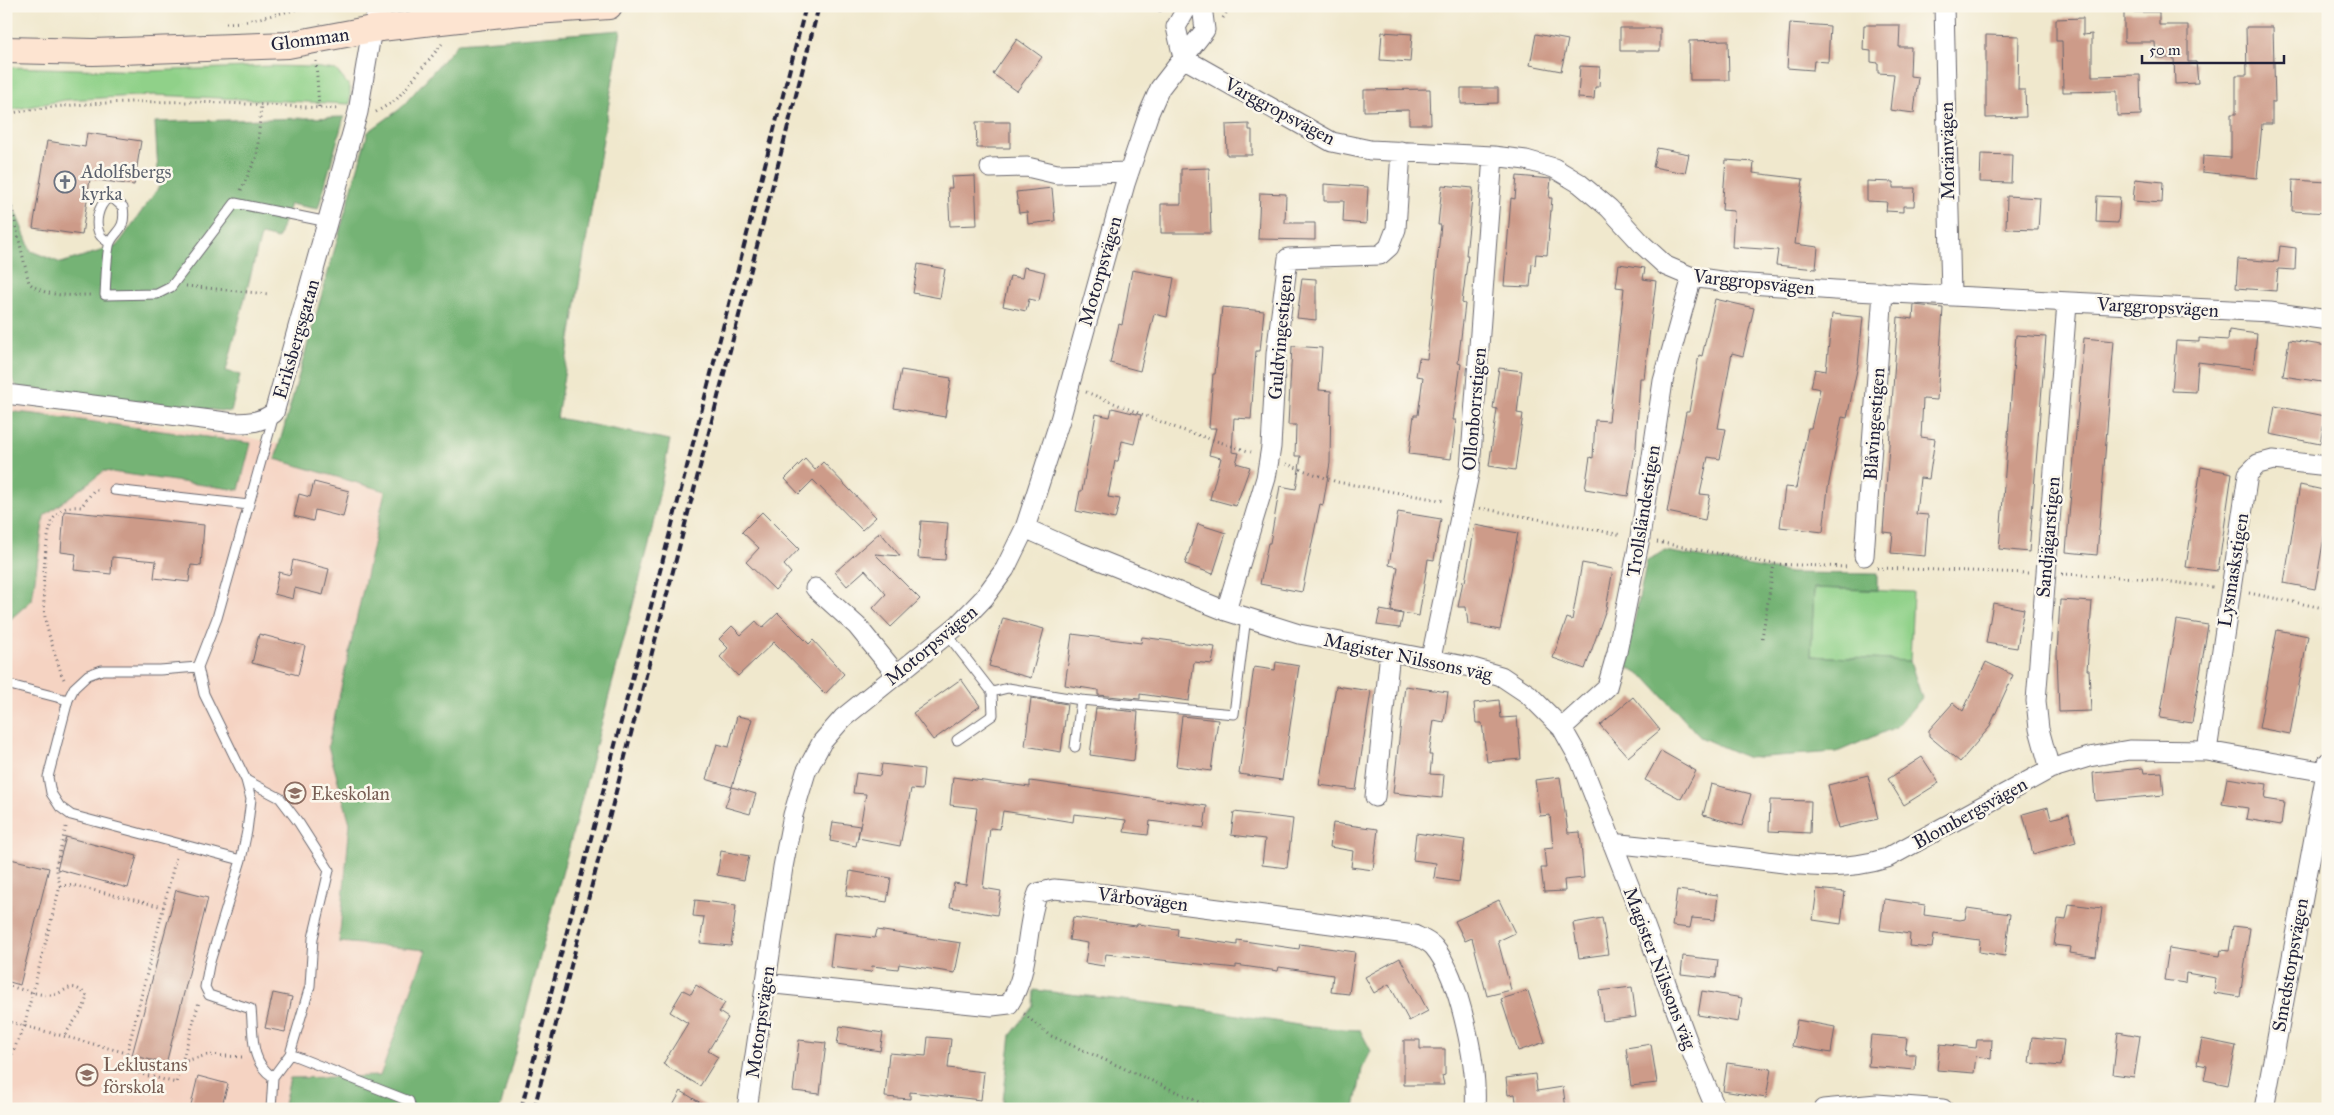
<svg xmlns="http://www.w3.org/2000/svg" width="2334" height="1115" font-family="'IM FELL Great Primer',serif">
<style>
.built{fill:#f5d3c2}
.green{fill:#90d189;stroke:#597a62}
.forest{fill:#74b375;stroke:#4b6a58}
.building{fill:#cd9b89}
.lines{fill:none;stroke-linecap:round;stroke-linejoin:round}
.lane-casing{stroke:#6a676e;stroke-width:11}
.street-casing{stroke:#6a676e;stroke-width:21}
.secondary-casing{stroke:#6a676e;stroke-width:28}
.path{stroke:#6a676e;stroke-width:3;stroke-dasharray:1 4;stroke-linecap:butt}
.lane{stroke:#fff;stroke-width:9}
.street{stroke:#fff;stroke-width:19}
.secondary{stroke:#fde4d1;stroke-width:26}
.rail{stroke:#22223b;stroke-width:4;stroke-dasharray:8 4;stroke-linecap:butt}
.labels{text-anchor:middle;dominant-baseline:central;stroke-width:5;stroke-linejoin:round;paint-order:stroke}
.street-label{font-size:19px;fill:#22223b;stroke:#fbf7ec}
.worship-label{font-size:19px;fill:#5b616d;stroke:#fbf7ec;text-anchor:start}
.education-label{font-size:19px;fill:#785e54;stroke:#fbf7ec;text-anchor:start}
</style>
<rect width="100%" height="100%" fill="#fbf7ec"/>
<filter id="ink" filterUnits="userSpaceOnUse"><feTurbulence type="fractalNoise" baseFrequency=".02" numOctaves="2"/><feDisplacementMap in="SourceGraphic" scale="10" xChannelSelector="R" yChannelSelector="G"/><feConvolveMatrix kernelMatrix="1 2 1 2 8 2 1 2 1" color-interpolation-filters="sRGB"/></filter>
<filter id="wash" filterUnits="userSpaceOnUse"><feTurbulence type="fractalNoise" baseFrequency=".0096" numOctaves="4" result="noise"/><feDisplacementMap in="SourceGraphic" scale="20" xChannelSelector="R" yChannelSelector="G"/><feGaussianBlur stdDeviation="1.12" result="paint"/><feColorMatrix in="noise" values="0 0 0 0 0 0 0 0 0 0 0 0 0 0 0 0 0 1.4 0 .05"/><feComposite in="paint" operator="in"/></filter>
<g filter="url(#wash)">
<rect width="100%" height="100%" fill="#f0e8cd"/>
<path class="built" d="M6 405 252 438 377 467 649 544 500 1109H6Z"/>
<path class="green" d="M271 66 312 67 336 70 350 87V104L154 95 65 100 6 111V67L150 71Z
M1814 588 1913 592 1910 661 1811 656Z"/>
<path class="forest" d="M621 30 557 418 670 440 649 544 500 1109H283L290 1078 380 1076 426 950 339 942 350 823 328 746 385 491 275 459 368 132 400 109 458 43Z
M344 117 318 209 290 204 278 239 261 235 226 371 240 375 231 412 17 387 6 369V188L31 251 61 263 117 246 159 187 155 122Z
M6 411 35 414 251 443 239 490 104 471 44 516 32 600 6 623Z
M1665 551 1791 573 1877 574V590L1814 588 1811 656 1910 661 1922 698 1896 727 1837 752 1748 758 1700 737 1646 678 1625 666 1647 560Z
M1034 990 1202 1009 1310 1027 1360 1030 1371 1051 1362 1069 1355 1109H1002L1011 1035 1033 1006Z"/>
<g id="blocks">
<path class="building" d="M2124 12H2159V25H2188V62H2196L2198 83 2175 84 2174 58H2156L2155 42H2124Z
M2083 18V35L2092 34V76L2140 75 2141 115 2117 116V91L2063 92 2062 41H2056V19Z
M1790 23 1830 26 1828 62 1814 61 1813 70 1787 68Z
M1864 25H1900L1899 47H1911L1910 76 1918 77 1914 113 1890 110 1894 74 1878 73V63L1871 62V51L1863 50Z
M2246 27H2273L2275 102H2272V124H2262L2257 178 2202 172 2203 156 2231 158V114H2236V75H2247Z
M1620 28H1660V51H1620Z
M1382 32 1412 34 1410 62 1380 60Z
M1536 34 1568 40 1561 71 1530 65Z
M1986 35 2019 36 2018 90H2025L2026 117 1986 118Z
M1017 39 1042 57 1017 91 993 74Z
M1728 40 1729 80H1690L1689 41Z
M1580 66 1600 67 1599 87H1595L1594 99 1578 98Z
M1461 88H1498V103L1461 104Z
M1430 89 1431 124H1409V110L1364 111V90Z
M976 122H1010V148H977Z
M1249 124V130H1252V155H1227L1226 125Z
M87 133 141 141 134 185 90 179 82 235 33 228 47 141 85 147Z
M1657 148 1689 154 1685 173 1653 167Z
M1981 154 2012 155 2011 183 1980 182Z
M1726 160 1754 162 1753 173 1803 179 1795 244 1818 247 1816 269 1776 265 1778 250 1732 247 1734 211 1722 210Z
M1209 168 1211 233H1161V204H1181V169Z
M975 176 977 225 950 226 948 188H952L951 177Z
M1517 176 1551 179 1549 198H1552L1547 255 1536 254 1535 265 1532 264 1530 287 1504 286 1511 198 1515 199Z
M2135 179 2163 182 2162 203 2133 201Z
M2293 180 2328 182V213L2292 211Z
M1867 181 1893 182V188H1915L1914 206H1903V212L1886 211 1887 202 1867 201Z
M1324 184 1368 187 1366 224 1343 222 1344 201H1324Z
M1442 185 1473 188 1466 255H1468L1462 303 1465 304 1458 363 1461 364 1453 420H1456L1451 459 1409 454 1414 415H1418L1423 377 1416 376 1419 358 1427 359 1441 225H1438Z
M1052 188 1055 221 1028 224 1027 212 1019 213 1016 192Z
M1260 193 1286 194 1285 223H1315V240L1258 239Z
M2007 196 2040 198 2038 230 2006 229Z
M2097 196 2120 197 2118 223 2096 222Z
M2280 246 2296 248 2295 270 2278 269 2276 291 2236 288 2238 259 2278 262Z
M918 264 945 269 940 298 913 293Z
M1619 264 1645 268 1643 279 1656 281 1644 378H1640L1636 447 1628 496 1585 489 1590 457 1593 458 1595 420 1609 421 1624 288 1616 287Z
M1024 267 1045 272 1039 301 1029 299 1026 311 1003 306 1010 276 1022 278Z
M1132 270 1174 278 1167 317 1154 314 1140 371 1110 363 1119 324 1122 325Z
M1302 278 1316 279V320L1297 318Z
M1715 299 1754 308 1743 356 1732 353 1718 428 1726 429 1720 459 1708 457 1700 494 1710 495 1705 520 1667 512 1686 412H1689L1699 355 1702 356Z
M1914 305 1943 308 1937 400 1923 399 1921 437 1935 439 1929 479 1920 478 1916 514 1928 515 1925 556 1891 553 1893 533 1883 532 1898 317 1913 319Z
M1222 307 1264 311 1260 351H1256L1251 419 1234 418 1232 452 1239 453 1236 463 1250 467 1236 506 1210 499 1221 458 1209 455 1216 428H1209L1213 374H1215Z
M1832 314 1863 317 1858 365 1847 418 1842 417 1828 488 1823 532 1780 527 1785 487 1796 488 1808 428H1811L1820 389 1811 387 1815 369 1826 371Z
M2229 330 2257 334 2253 369 2198 362 2196 392 2172 391 2176 341 2199 342V338L2228 340Z
M2016 335 2046 337 2029 552 1999 549Z
M2084 338 2114 341 2097 555 2066 552Z
M2289 340 2328 346V383L2283 376Z
M1292 346 1322 348 1319 390 1331 391 1330 463 1323 505 1320 504 1302 592 1260 584 1268 543H1270L1280 486 1296 489 1301 456H1295L1296 425H1288Z
M1499 368 1522 371 1517 413 1523 414 1515 470 1489 466 1497 409 1493 408Z
M901 370 951 378 945 417 894 408Z
M2275 406 2325 416 2320 444 2270 434Z
M1112 408 1141 415 1134 444 1122 441 1118 461H1115L1108 497 1120 499 1115 519 1076 511 1080 491H1082L1096 414 1110 417Z
M805 459 815 470 823 462 876 517 862 530 813 480 799 494 785 479Z
M2201 467 2232 473 2218 571 2186 567Z
M314 482 349 491 343 517 315 510 313 521 294 516 299 494 310 497Z
M2300 485 2328 491V514L2315 589 2284 583Z
M64 511 204 525 201 566 191 565 189 582 154 578 156 561 112 557 111 574 74 570 76 554 61 552Z
M762 512 799 549 784 565 791 573 775 590 746 562 759 548 742 532Z
M1398 512 1441 519 1434 560 1428 559 1419 616 1391 611 1398 567 1389 565Z
M921 521 948 523 945 560 918 558Z
M1198 524 1226 533 1213 574 1185 564Z
M1475 525 1518 533 1500 630 1468 624 1466 607H1458L1463 581 1465 582Z
M880 532 900 556 875 554 920 599 891 627 873 608 886 594 865 570 847 586 835 572Z
M293 560 329 569 323 595 295 588 293 599 274 594 279 572 290 575Z
M1582 563 1613 569 1606 609 1585 669 1553 658 1567 618 1572 620Z
M2060 600 2092 602 2087 670H2089L2091 711 2059 712 2057 653Z
M1993 603 2024 609 2017 648 1986 643Z
M1380 610 1403 614 1400 628 1377 625Z
M778 613 809 644 813 640 844 674 825 694 774 642 738 676 720 657 728 648 719 639 732 626 741 635 756 621 762 628Z
M1003 618 1044 629 1031 678 989 666Z
M2176 620 2208 625 2192 723 2160 718Z
M2277 630 2308 636 2290 734 2259 728Z
M259 634 305 646 298 675 252 663Z
M1072 634 1141 643 1142 637 1215 647 1212 664 1194 662 1189 701 1140 694V699L1098 695V690L1065 685Z
M1276 662 1299 666 1282 780 1239 774 1254 667 1275 670Z
M1986 662 2013 675 1989 728 1960 762 1929 736V730L1953 703 1963 711Z
M961 679 980 706 933 740 913 713Z
M1336 686 1371 691 1356 790 1319 785Z
M1405 686 1448 692 1444 722 1434 720 1429 755H1432L1430 774 1444 775 1442 798 1393 793Z
M1633 697 1660 730 1628 757 1600 725Z
M1031 698 1067 704 1061 752 1025 746Z
M1499 700 1501 718 1517 717 1521 759 1487 762 1482 723H1476L1474 703Z
M1096 708 1138 712 1134 761 1090 755Z
M737 716 752 719 732 787 706 779 717 744 729 747Z
M1182 716 1218 720 1211 771 1176 766Z
M1661 751 1696 771 1681 799 1645 780Z
M1922 757 1939 783 1904 805 1888 779Z
M882 764 924 769 922 790 911 789 900 846 858 838 866 794 853 793 856 773 880 776Z
M2143 768 2144 773 2162 772 2164 795 2095 801 2093 773Z
M1868 775 1878 819 1838 828 1828 785Z
M953 777 1030 787V781L1207 806 1204 828 1150 821 1148 835 1124 832 1126 820 1074 814 1073 822 1003 811 1000 829 990 828 983 888 1001 891 997 915 950 907 954 883 966 885 977 808 950 805Z
M1560 777 1568 833 1580 832 1584 878 1564 880 1565 891 1544 892 1541 868H1546L1544 849 1553 848 1550 815 1540 816 1535 780Z
M2227 778 2267 784 2265 799 2284 802 2281 825 2246 819 2248 808 2222 804Z
M1711 784 1751 794 1742 826 1703 815Z
M732 787 756 794 750 814 725 807Z
M1770 800 1811 801 1810 833 1769 831Z
M2048 807 2051 819 2069 814 2076 842 2033 854 2023 814Z
M1234 812 1293 819 1287 868 1262 865 1265 839 1231 835Z
M833 822 860 826 856 846 830 841Z
M1333 823 1378 829 1373 870 1351 867 1353 851 1330 847Z
M1416 833 1465 840 1459 882 1434 878 1436 863 1413 860Z
M66 837 137 856 128 888 57 869Z
M721 851 749 856 744 880 717 875Z
M6 858 49 868 20 985 6 981Z
M850 871 891 878 887 902 846 896Z
M1817 889 1845 892 1841 924 1813 920Z
M176 890 208 898 166 1064 132 1055Z
M1677 890 1718 895 1715 920 1692 918 1690 928 1672 926Z
M1884 899 1925 905 1924 915 1960 920 1965 919 1967 908 2010 914 2005 956 1979 952 1980 940 1934 934 1932 948 1909 946 1910 934 1880 930Z
M695 900 736 905 731 946 700 943 704 917 693 916Z
M1499 900 1515 933 1498 941 1511 990 1487 996 1472 938 1465 941 1455 921Z
M2069 904 2102 908 2096 957 2070 953 2071 947 2054 945 2058 919 2066 920Z
M1073 917 1136 926 1137 924 1178 929 1177 936 1237 945V940L1299 949 1300 944 1355 952 1349 994 1331 992 1333 975 1279 967 1278 971 1236 965V968L1106 954 1104 966 1085 963 1088 943 1069 940Z
M1602 918 1608 954 1579 958 1573 923Z
M2233 926 2250 928 2240 997 2214 993 2216 978 2186 973 2185 983 2164 980 2169 948 2220 956 2221 950 2229 951Z
M877 930 961 943 955 973 899 964 898 969 872 966 871 972 830 967 834 933 875 938Z
M1683 956 1718 960 1716 978 1681 974Z
M1400 958 1428 1011 1409 1021 1389 984 1374 993 1365 977Z
M696 985 725 1003 719 1012 728 1018 708 1051 718 1057 700 1086 663 1064 688 1023 670 1012 683 990 691 994Z
M1632 987 1636 1017 1603 1021 1599 991Z
M1528 991 1545 1042 1518 1051 1501 999Z
M1702 991 1742 998 1738 1022 1698 1015Z
M273 993 292 997 285 1032 265 1028Z
M1797 1020 1835 1027 1831 1053 1792 1046Z
M840 1026 883 1033 880 1051 837 1044Z
M2118 1032 2140 1036 2134 1077 2113 1074Z
M1871 1035 1907 1038 1905 1054H1916L1915 1070 1868 1066Z
M928 1037 951 1039 948 1068 984 1072 981 1100 910 1092V1099L885 1097 889 1053 926 1056Z
M2032 1037 2064 1040 2061 1066 2029 1063Z
M2202 1039 2236 1046 2228 1085 2204 1080 2207 1066 2197 1064Z
M799 1040 826 1043 820 1094 793 1091Z
M1404 1040H1420V1049H1445V1075L1442 1076 1444 1085H1404Z
M1977 1040H1992L1991 1059 1976 1056 1974 1073 1937 1070 1940 1044 1976 1048Z
M1651 1044 1657 1083 1631 1086 1626 1048Z
M1727 1063 1771 1069 1766 1098 1723 1091Z
M1535 1074 1537 1091 1563 1087 1566 1109H1517L1515 1094 1508 1095 1506 1078Z
M198 1076 228 1084 221 1109H190Z
M681 1091 711 1109H671Z"/>
</g>
</g>
<g filter="url(#ink)">
<use href="#blocks" fill-opacity="0" stroke="#6a676e" stroke-width="1"/>
<g class="lines">
<g class="lane-casing">
<path id="lane" d="M109 243C107 241 102 238 100 235 94 223 98 206 108 198L115 200 123 207C127 233 112 231 109 246 106 262 106 279 105 295L157 294 171 287 235 203 328 222
M114 490 249 505
M947 634 992 692 1008 688 1081 700 1234 714 1246 617
M198 667 204 694 246 780 251 799 247 831 241 860 71 815 60 807 51 793 48 777 68 700 74 688 88 675 102 670H160L198 667 217 618 274 415
M6 684 68 700
M957 740 993 715 992 692
M1075 747 1081 700
M246 780 280 798 299 823 329 870 313 938 310 986 290 1054 273 1077 271 1109
M241 860 209 965 205 987 209 995 251 1009C254 1035 249 1061 273 1077
M290 1054 409 1101 411 1109"/>
</g>
<g class="street-casing">
<path id="street" d="M1944 6 1951 295
M1183 58 1332 142 1370 150 1493 156 1526 160 1554 168 1579 183 1609 208 1643 245 1666 266 1692 277 1735 283 1835 290 2270 312 2328 320
M1183 58 1176 27 1188 6
M990 168 1027 167 1057 174 1129 172
M6 394 234 423C250 423 261 422 274 413L358 112 372 29 379 6
M1025 528 1072 549 1226 611 1299 634 1470 667 1501 676 1528 694 1562 728 1580 760 1645 926 1690 1048 1716 1109
M1864 556 1883 292
M815 588 857 626 897 675
M1226 611 1266 478 1271 447 1276 354 1288 258 1380 255 1389 247 1396 229 1401 151
M1431 658 1470 469 1493 156
M1562 728 1607 687 1617 652 1640 538 1663 381 1692 277
M2207 751 2248 474 2258 464 2273 460 2328 466
M2050 769 2039 729 2036 701 2067 303
M1375 797 1390 652
M1612 843C1656 848 1700 852 1744 858 1795 864 1837 874 1887 858L2050 769 2089 757 2129 750 2207 751 2326 772
M765 983 992 1006 1009 1004C1031 970 1024 929 1038 893L1054 889 1105 894 1414 935C1420 938 1429 941 1434 947 1460 978 1478 1068 1475 1109
M747 1109 783 867 793 815 806 772 822 742 843 718 957 626 984 598 1005 569 1025 528 1060 420 1125 184 1149 113 1160 88 1205 30 1202 6
M1823 1109 1877 1104 1943 1109
M2264 1109 2328 762"/>
</g>
<g class="secondary-casing">
<path id="secondary" d="M6 50 93 52 288 45 372 29 520 12 609 6"/>
</g>
<path class="path" d="M1160 6V16
M1223 18 1230 7 1235 6
M226 23 243 22 311 6
M316 61 319 108
M376 112 396 100 442 44
M6 114C115 94 230 103 340 109
M6 183 29 283C47 298 69 295 92 295
M241 190 257 156 261 105
M186 286 268 294
M1086 392 1179 429 1251 452
M1286 464 1337 482 1445 501
M1480 508 1622 535
M1657 542 1774 564 1849 567
M1877 568 2029 573
M2062 574 2139 578 2213 587
M2249 593 2328 609
M1762 638 1774 564
M64 679 61 673C56 655 48 636 45 617 42 596 43 532 56 515 63 507 71 506 81 507L94 490H101
M60 886 72 885 163 907
M6 985C20 989 34 994 48 995 66 996 68 977 87 996L84 1007 64 1036
M1024 1014 1049 1035 1215 1109
M6 1021 127 1053 134 1072 176 1083 199 1002
M127 1053 176 857
M182 1062 207 1055 243 1057
M6 1068 24 1026 60 886 56 866 66 827"/>
<use href="#lane" class="lane"/>
<use href="#street" class="street"/>
<use href="#secondary" class="secondary"/>
<path class="rail" d="M521 1109 806 6
M534 1109 819 6"/>
</g>
</g>
<defs>
<g id="church-ring" transform="scale(1.125)"><circle r="9.5" fill="#fbf7ec" stroke="#6b7280" stroke-width="1.5"/><path d="M-1.2-6h2.4v3.5h3.3v2.4h-3.3V6h-2.4V-.1h-3.3v-2.4h3.3Z" fill="#6b7280"/></g>
<g id="school-ring" transform="scale(1.125)"><circle r="9.5" fill="#fbf7ec" stroke="#8d6e63" stroke-width="1.5"/><path d="M0-5L7-2L0 1L-7-2ZM-4 1L0 2.5L4 1V4Q0 6-4 4Z" fill="#8d6e63"/></g>
</defs>
<g fill-rule="evenodd">
<use href="#church-ring" x="65" y="182"/>
<use href="#school-ring" x="295" y="793"/>
<use href="#school-ring" x="87" y="1075"/>
</g>
<g class="labels">
<g class="street-label">
<text transform="translate(310 39) rotate(-8)">Glomman</text>
<text transform="translate(1280 111) rotate(28)">Varggropsvägen</text>
<text transform="translate(1947 151) rotate(-91)">Moränvägen</text>
<text transform="translate(1100 271) rotate(-74)">Motorpsvägen</text>
<text transform="translate(1754 282) rotate(6)">Varggropsvägen</text>
<text transform="translate(2158 307) rotate(3)">Varggropsvägen</text>
<text transform="translate(1280 337) rotate(-85)">Guldvingestigen</text>
<text transform="translate(296 339) rotate(-74)">Eriksbergsgatan</text>
<text transform="translate(1474 409) rotate(-85)">Ollonborrstigen</text>
<text transform="translate(1874 424) rotate(-86)">Blåvingestigen</text>
<text transform="translate(1643 511) rotate(-81)">Trollsländestigen</text>
<text transform="translate(2048 537) rotate(-85)">Sandjägarstigen</text>
<text transform="translate(2233 570) rotate(-81)">Lysmaskstigen</text>
<text transform="translate(931 645) rotate(-40)">Motorpsvägen</text>
<text transform="translate(1408 657) rotate(12)">Magister Nilssons väg</text>
<text transform="translate(1970 813) rotate(-29)">Blombergsvägen</text>
<text transform="translate(1143 899) rotate(7)">Vårbovägen</text>
<text transform="translate(2290 965) rotate(-80)">Smedstorpsvägen</text>
<text transform="translate(1660 968) rotate(69)">Magister Nilssons väg</text>
<text transform="translate(760 1022) rotate(-82)">Motorpsvägen</text>
</g>
<g class="worship-label">
<text x="81" y="171">Adolfsbergs<tspan x="81" dy="22">kyrka</tspan></text>
</g>
<g class="education-label">
<text x="311" y="793">Ekeskolan</text>
<text x="103" y="1064">Leklustans<tspan x="103" dy="22">förskola</tspan></text>
</g>
</g>
<rect width="2334" height="1115" fill="none" stroke="#fbf7ec" stroke-width="25"/>
<path d="M2142 55v8h142v-8" fill="none" stroke="#22223b" stroke-width="2.5"/>
<text x="2149" y="55" font-size="15" fill="#22223b" stroke="#fbf7ec" stroke-width="4" paint-order="stroke">50 m</text>
</svg>
